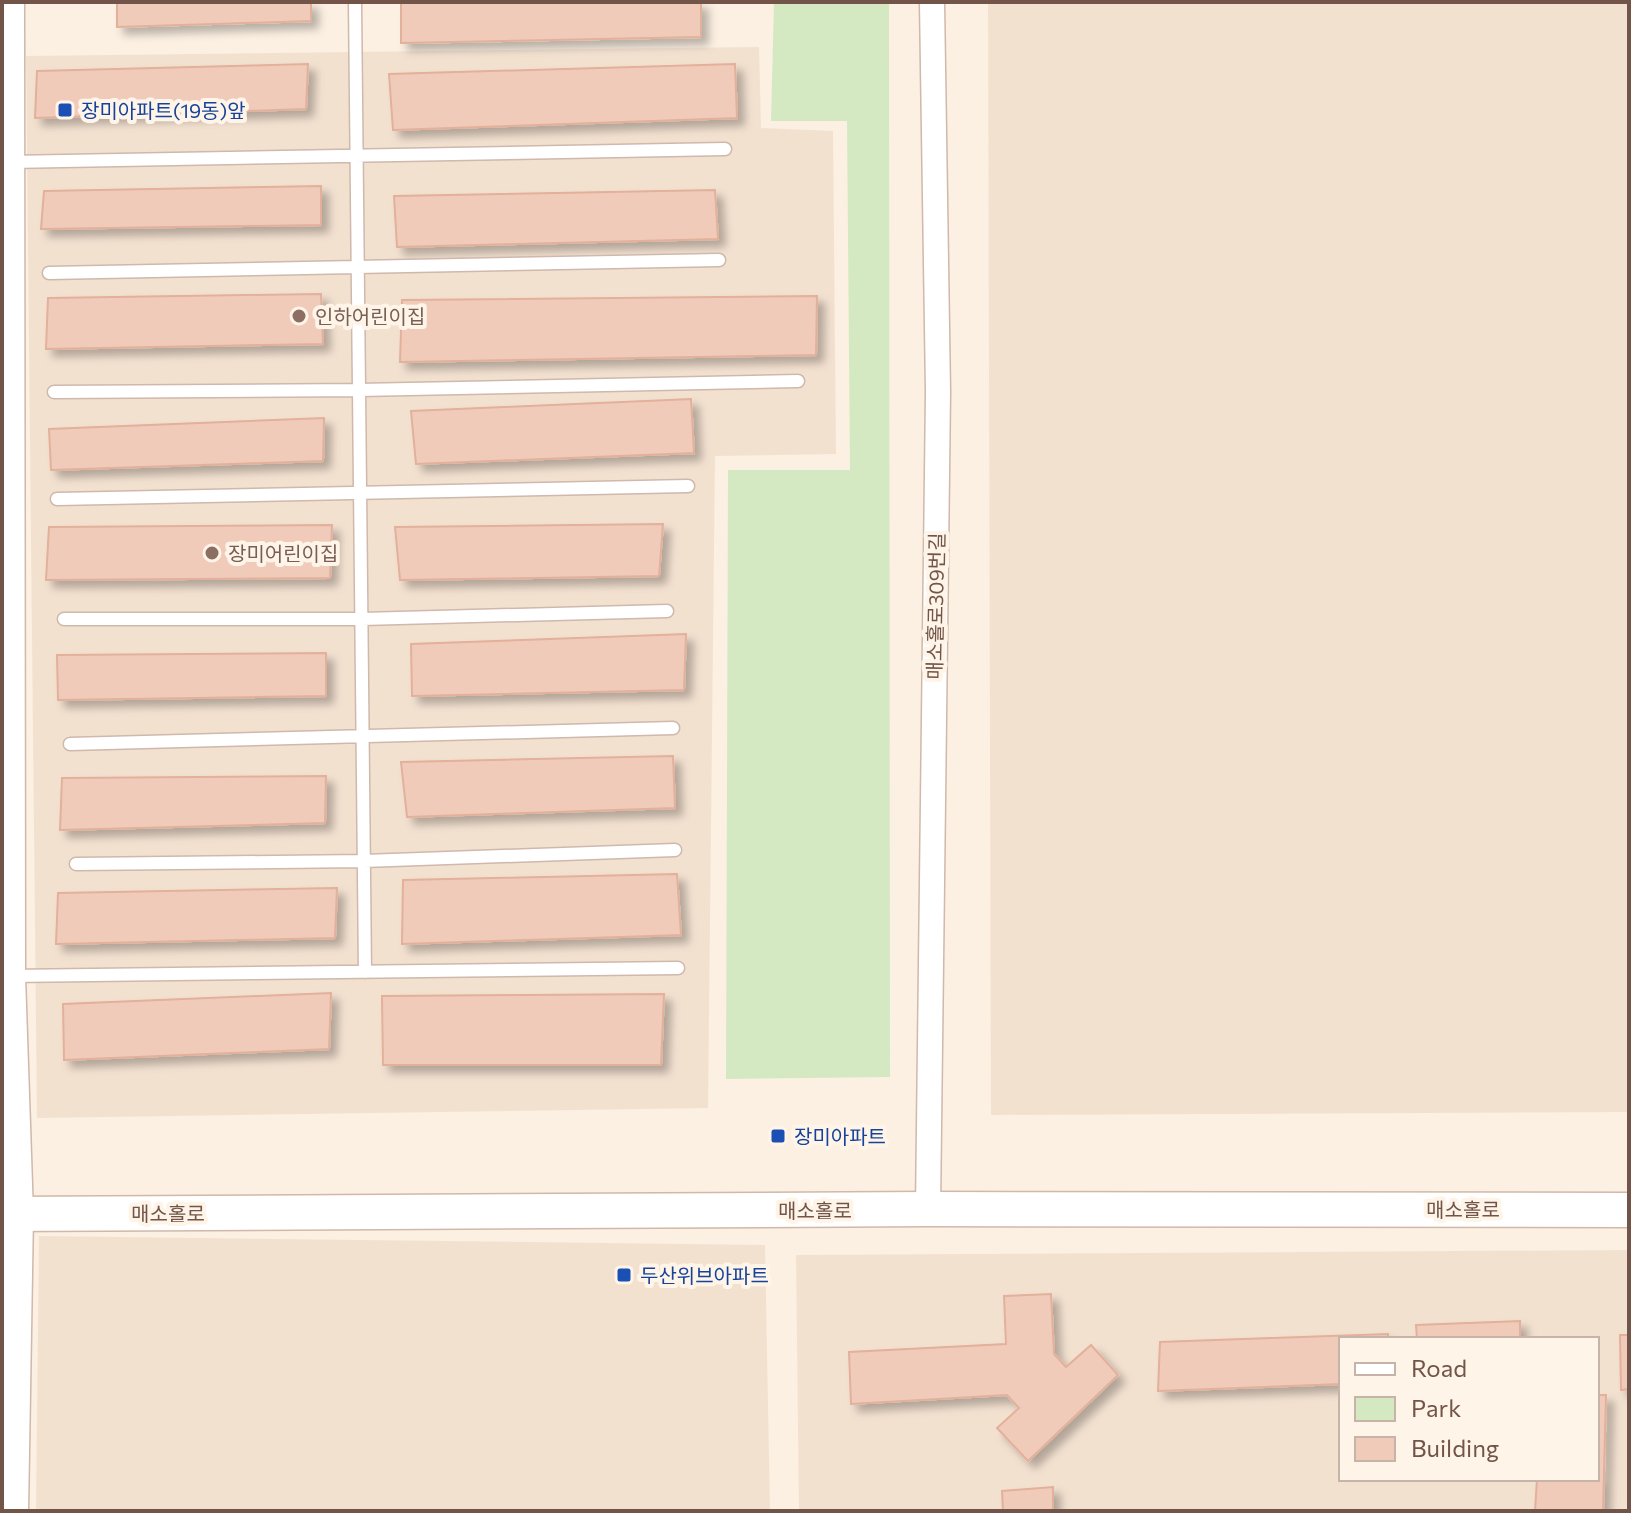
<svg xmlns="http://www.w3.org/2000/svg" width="1631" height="1513" font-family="Commissioner,'Noto Sans KR',sans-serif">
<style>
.residential{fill:#f3e1d0;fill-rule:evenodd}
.green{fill:#d4e9c1}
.building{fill:#f0cbba;stroke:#e3b09b;stroke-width:2;filter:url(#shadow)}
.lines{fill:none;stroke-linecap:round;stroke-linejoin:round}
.service-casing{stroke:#cfb8ac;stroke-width:15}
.minor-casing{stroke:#cfb8ac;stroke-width:27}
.tertiary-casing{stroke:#cfb8ac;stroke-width:33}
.secondary-casing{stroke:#d1b8a9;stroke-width:37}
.service{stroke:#fff;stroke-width:12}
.minor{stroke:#fff;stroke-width:24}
.tertiary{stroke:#fff;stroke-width:30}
.secondary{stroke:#fff;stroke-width:34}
.transit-dot{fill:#1a4fb4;stroke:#fff4e8;stroke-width:3}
.education-dot{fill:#8d6e63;stroke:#fff4e8;stroke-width:3}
.labels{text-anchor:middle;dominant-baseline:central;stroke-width:8;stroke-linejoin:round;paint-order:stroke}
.transit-label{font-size:20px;fill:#164399;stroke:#fff4e8;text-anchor:start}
.education-label{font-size:20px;fill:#785e54;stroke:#fff4e8;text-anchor:start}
.street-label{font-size:20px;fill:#725449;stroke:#fff4e8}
</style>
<defs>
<filter id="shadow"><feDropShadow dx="7" dy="7" stdDeviation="4" flood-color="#0004"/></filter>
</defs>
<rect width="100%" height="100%" fill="#fcf0e2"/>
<path class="residential" d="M988 2H1629V1112L991 1115Z
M759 47 761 128 833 131 836 454 715 456 708 1108 37 1118 26 56Z
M39 1236 765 1245 770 1511H36Z
M1629 1250V1511H799L796 1255ZM1341 1339H1597V1479H1341Z"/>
<path class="green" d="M774 2H889L890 1077 726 1079 728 470H850L847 121H771Z"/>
<path class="building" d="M117 2H311V21L117 27Z
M401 2H701V37L401 43Z
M308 64 306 109 35 118 37 71Z
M735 64 737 118 393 130 389 74Z
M321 186V225L41 229 44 191Z
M715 190 718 239 397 247 394 196Z
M321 294 323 344 46 349 48 298Z
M817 296 816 355 400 362 402 300Z
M691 399 694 453 416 464 411 411Z
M324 418 323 461 51 470 49 429Z
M663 524 659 576 400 580 395 527Z
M332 525 330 578 46 580 49 527Z
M686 634 684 690 412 696 411 644Z
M326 653V696L58 700 57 655Z
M673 756 675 808 407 817 401 762Z
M326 776 325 823 60 830 62 778Z
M677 874 681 935 402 944 403 880Z
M337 888 335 938 56 944 58 893Z
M331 993 329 1049 64 1060 63 1004Z
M664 994 661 1065H383L382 996Z
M1051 1294 1054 1354 1066 1367 1091 1345 1118 1375 1028 1461 997 1428 1019 1408 1007 1395 851 1404 849 1352 1006 1344 1004 1296Z
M1520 1321V1339H1417L1416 1325Z
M1388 1334V1339H1341V1384L1158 1391 1160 1342Z
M1620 1335H1629V1389L1621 1390Z
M1597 1395H1606L1603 1511H1535L1537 1479H1597Z
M1053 1487V1511H1003L1002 1491Z"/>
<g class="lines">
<g class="service-casing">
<path id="service" d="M355 2 365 972
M9 162 725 149
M49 273 719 260
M54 392 359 390 798 381
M57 499 688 486
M64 619H362L667 611
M70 744 673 728
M76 864 364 861 675 850
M10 976 678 968"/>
</g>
<g class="minor-casing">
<path id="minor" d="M928 1209 938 392 932 2"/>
</g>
<g class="tertiary-casing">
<path id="tertiary" d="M9 2 10 976 18 1214 13 1511"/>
</g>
<g class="secondary-casing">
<path id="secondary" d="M2 1214 928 1209 1629 1210"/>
</g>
<use href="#service" class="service"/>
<use href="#minor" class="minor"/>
<use href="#tertiary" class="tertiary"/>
<use href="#secondary" class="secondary"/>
</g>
<g class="transit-dot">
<rect x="57" y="102" width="16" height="16" rx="4"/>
<rect x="770" y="1128" width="16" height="16" rx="4"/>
<rect x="616" y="1267" width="16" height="16" rx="4"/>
</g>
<g class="education-dot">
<circle cx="299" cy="316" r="8"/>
<circle cx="212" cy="553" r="8"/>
</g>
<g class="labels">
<g class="transit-label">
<text x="81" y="110">장미아파트(19동)앞</text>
<text x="794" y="1136">장미아파트</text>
<text x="640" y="1275">두산위브아파트</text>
</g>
<g class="education-label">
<text x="315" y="316">인하어린이집</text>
<text x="228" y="553">장미어린이집</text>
</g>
<g class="street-label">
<text transform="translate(935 606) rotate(-89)">매소홀로309번길</text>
<text x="1463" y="1209">매소홀로</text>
<text x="815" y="1210">매소홀로</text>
<text x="168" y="1213">매소홀로</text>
</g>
</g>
<rect width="1631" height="1513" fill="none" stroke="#725449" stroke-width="8"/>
<rect x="1339" y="1337" width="260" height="144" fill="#fff4e8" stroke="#c7b4a8" stroke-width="2"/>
<rect x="1355" y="1363" width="40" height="12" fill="#ffffff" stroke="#c7b4a8" stroke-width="2"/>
<text x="1411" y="1377" font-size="24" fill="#725449">Road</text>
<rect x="1355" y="1397" width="40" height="24" fill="#d4e9c1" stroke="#c7b4a8" stroke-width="2"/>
<text x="1411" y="1417" font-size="24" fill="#725449">Park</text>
<rect x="1355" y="1437" width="40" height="24" fill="#f0cbba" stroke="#c7b4a8" stroke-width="2"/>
<text x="1411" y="1457" font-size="24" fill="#725449">Building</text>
</svg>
